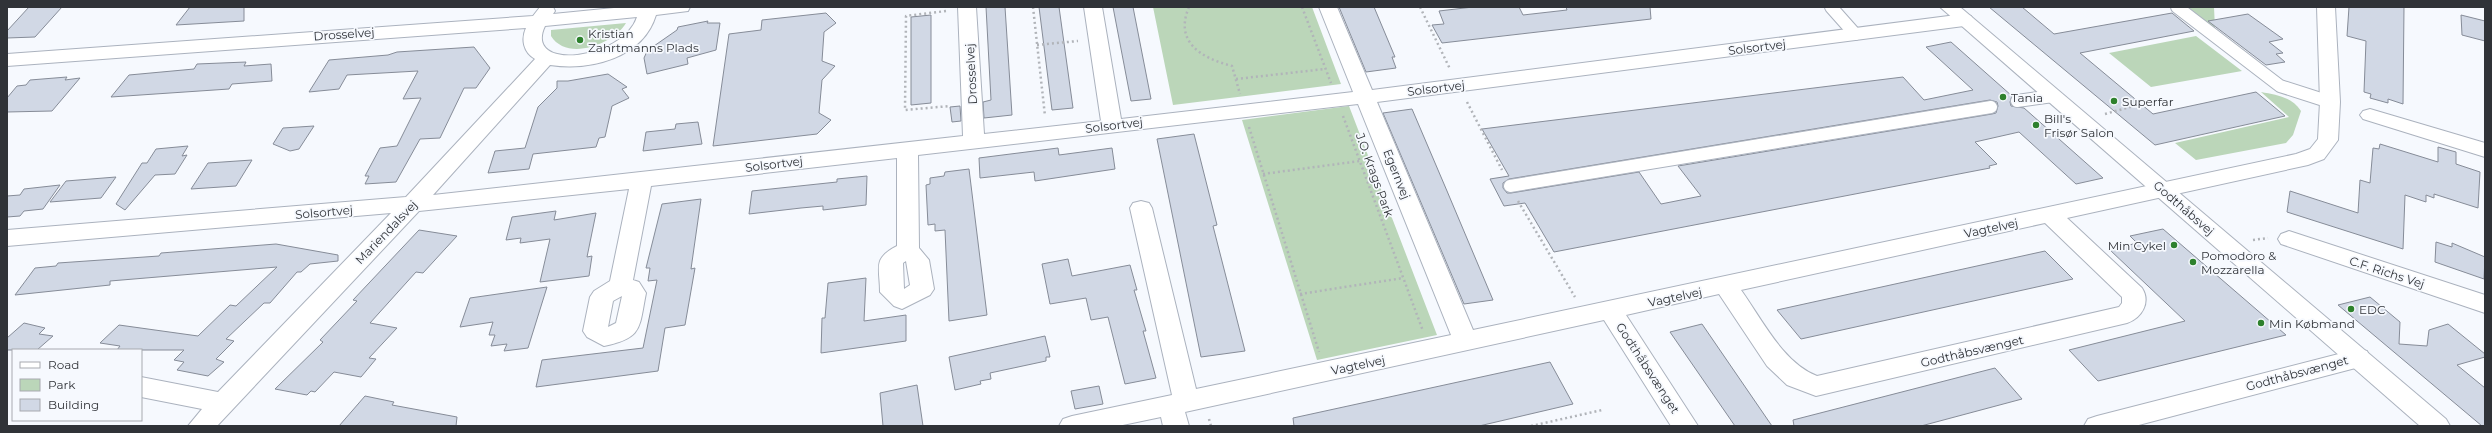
<svg xmlns="http://www.w3.org/2000/svg" width="2492" height="433" font-family="Montserrat,sans-serif">
<style>
.green{fill:#bbd6b9}
.building{fill:#d1d8e5;stroke:#868c98;fill-rule:evenodd}
.lines{fill:none;stroke-linecap:round;stroke-linejoin:round}
.service-casing{stroke:#abb2be;stroke-width:14}
.minor-casing{stroke:#abb2be;stroke-width:2}
.tertiary-casing{stroke:#abb2be;stroke-width:2}
.path{stroke:#b1b4b9;stroke-width:2.5;stroke-dasharray:2 3;stroke-linecap:butt}
.service{stroke:#fff;stroke-width:12}
.minor{fill:#fff;fill-rule:evenodd}
.tertiary{fill:#fff;fill-rule:evenodd}
.poi-dot{fill:#2e812d;stroke:#f6f9fe;stroke-width:1.5}
.labels{text-anchor:middle;dominant-baseline:central;stroke-width:3.5;stroke-linejoin:round;paint-order:stroke}
.poi-label{font-size:12px;fill:#303338;stroke:#f6f9fe;text-anchor:start}
.street-label{font-size:12px;fill:#303338;stroke:#f6f9fe}
</style>
<rect width="100%" height="100%" fill="#f6f9fe"/>
<path class="green" d="M1153 7H1312L1341 84 1173 105Z
M2188 7H2214L2215 29Z
M626 23C614 44 567 62 551 36V30Z
M2196 36 2242 71 2151 87 2109 53Z
M2261 92C2277 95 2292 97 2301 111L2293 135 2286 143 2196 160 2175 143 2289 117Z
M1349 106 1437 335 1317 360 1242 120Z"/>
<path class="building" d="M29 7H62L35 37 7 38V31Z
M190 7H244V21L176 25Z
M986 7H1005L1012 115 984 118 983 102 991 100Z
M1039 7H1059L1073 108 1052 110Z
M1113 7H1133L1151 99 1131 101Z
M1339 7H1374L1395 57H1392L1396 68 1366 72Z
M1473 7H1519L1523 15 1567 10 1566 7H1650L1651 19 1442 43 1432 25 1444 24 1439 11Z
M1989 7H2022L2054 34 2172 13 2194 31 2080 53 2153 114 2256 92 2285 116 2155 145Z
M2349 7H2404L2403 104 2388 99V103L2370 98 2371 94 2364 92 2366 41 2347 36Z
M826 13 836 23 824 32 822 61 835 66 822 80 819 113 831 120 817 134 713 146 729 34 761 30 762 20Z
M2248 14 2283 39 2269 42 2283 53 2276 54 2285 62 2266 65 2208 21Z
M931 15V103L911 105V17Z
M2461 15 2485 21V41L2462 35Z
M708 21 707 23H720L716 50 687 58 688 64 647 74 644 58 649 47 654 46 677 30 678 27Z
M1951 42 2012 96 2010 102 2011 106 2024 108 2103 178 2076 184 2019 132 1975 142 1997 164 1989 166 1990 168 1554 252 1525 203 1504 206 1490 179 1509 176 1482 129 1903 77 1924 100 1973 90 1926 47ZM1990 100 1997 102 1998 106 1996 113 1992 114 1678 166 1701 196 1661 204 1639 172 1511 193H1507L1503 188V183L1509 179Z
M474 47 490 68 476 88H464L440 138 420 139 396 182 365 184 369 176H365L380 148 397 146 421 98 403 99 418 71 347 75 339 89 309 92 329 60 388 55 397 52Z
M246 62 244 66 271 64 272 81 232 84 229 89 111 97 129 75 194 69 197 64Z
M608 74 627 87 622 89 629 98 612 106 605 137 599 138 596 147 533 154 529 169 488 173 495 151 525 148 538 107 557 88V81H568Z
M67 77 65 80 80 78 52 111 7 112V98L17 86 26 85 30 80Z
M960 106 961 121 952 122 950 107Z
M1412 109 1447 191 1493 300 1464 304 1383 113Z
M698 122 702 144 643 151 646 132 675 129 676 124Z
M314 126 299 149 290 151 273 144 283 128Z
M1194 134 1217 225 1213 226 1245 351 1201 357 1157 139Z
M2380 144 2438 162V147L2456 152V164L2480 172 2478 208 2434 194V198L2426 195V202L2405 195 2403 249 2287 212 2290 191 2358 213 2360 180 2370 183 2373 148 2379 149Z
M188 146 182 156 187 155 175 174 155 175 125 210 116 204 142 163H147L156 149Z
M1058 148 1059 155 1112 148 1115 169 1035 181 1034 172 980 178 979 158Z
M252 160 236 186 191 189 208 163Z
M969 169 987 315 949 321 945 230 935 231V224L928 225 926 185 930 184V178L944 176 945 172Z
M867 176 866 205 823 210V206L801 208 749 214 752 191 837 182V179Z
M116 177 101 198 50 202 66 181Z
M60 185 43 209 24 211 20 216 7 217V196L20 195 24 189Z
M701 199 691 269 695 268 685 325 665 328 658 371 536 387 542 360 643 348 657 280 648 281 650 268H646L662 204Z
M556 211 554 220 596 213 587 257 592 256 589 276 540 282 550 239 520 243 521 238 506 240 512 217Z
M2163 229 2286 335 2098 381 2069 350 2185 321 2110 250 2137 243 2130 236Z
M419 230 457 236 423 273 416 272 370 323 397 328 369 358 376 359 361 377 334 372 315 392 311 391 307 395 275 389 323 342 320 340 357 301 353 300Z
M2436 242 2452 247V243L2485 257 2484 279 2435 262Z
M276 244 338 255V261L310 264 301 272H297L270 303H264L226 339 234 341 216 359 224 362 208 376 177 370 184 362 174 360 184 350H117L120 346 100 343 119 325 198 336 230 305 236 306 277 267 110 281V285L15 295 35 268 56 266 58 263 159 256 161 253Z
M2045 251 2073 279 1801 339 1777 310Z
M1068 259 1072 276 1130 265 1137 290H1134L1146 331H1143L1156 378 1125 384 1108 317 1091 320 1086 298 1050 304 1042 264Z
M866 278 864 321 906 315V341L821 353 822 318H825L828 283Z
M547 287 528 348 504 351 507 344 491 346 495 335H489L493 322 460 327 470 298Z
M2370 297 2400 322 2399 344 2427 346 2429 330 2448 324 2485 354V357L2457 365 2485 388V426H2482L2338 305Z
M24 323 45 328 39 334 53 336 37 350H7V338Z
M1702 324 1772 426H1735L1670 332Z
M1045 336 1050 357H1046V361L990 373 991 379 980 381 981 384 955 390 949 357Z
M1550 362 1573 404 1479 426H1294L1293 418Z
M1995 368 2022 399 1921 426H1794L1793 420Z
M917 385 923 426H883L880 393Z
M1099 386 1103 404 1075 409 1071 391Z
M365 396 394 402 392 405 457 417 456 426H339Z"/>
<g class="lines">
<g class="service-casing">
<path id="service" d="M1831 7 1855 34
M2177 7 2280 86 2330 102
M2017 101 2053 96
M1510 186 1991 107"/>
</g>
<g class="minor-casing">
<path id="minor" d="M540 7H553L555 11 553 14 624 7H690L688 11 656 15C643 58 591 71 550 65L433 195 963 136 958 7H976L984 134 1101 121 1084 7H1102L1121 119 1353 92 1319 7H1337L1372 90 1964 14 1971 16 1973 20 1971 24 1964 26 1377 102 1473 330 2296 154 2310 149 2318 139 2320 102 2317 7H2335L2340 102 2338 140 2324 159 2308 165 2067 218 2142 288C2151 302 2142 318 2127 323L1816 396 1787 385 1767 366 1719 294 1626 315 1698 426H1671L1604 320 1185 412 1189 426H1163L1161 417 1118 426H1059L1063 419 1072 416 1172 395 1130 208 1133 203 1141 201 1149 203 1152 208 1196 389 1451 335 1358 104 918 155 919 248 929 260 934 289 930 295 902 309 894 306 880 292C880 267 872 259 897 246V158L651 186 633 280 639 282 646 293C639 328 643 338 604 346L587 337 583 331 590 297 594 291 610 281 629 189 419 211 217 426H188L202 409 141 397V377L218 392 391 213 7 246V230L406 197 535 59C523 52 521 39 526 28L7 66V54L533 16ZM637 17C623 60 523 72 545 26ZM2045 223 2122 297V303L2119 307 1817 376C1782 362 1762 319 1741 290ZM906 261 910 285 904 289 903 263ZM622 296 616 323 608 327 613 301Z
M2370 109 2485 143V157L2363 119 2360 115 2363 111Z
M2289 231 2485 295V313L2281 244 2278 239 2281 234Z
M2358 349 2367 351 2370 358 2367 365 2135 426H2084L2088 419 2097 416Z"/>
</g>
<g class="tertiary-casing">
<path id="tertiary" d="M1940 7H1960L2446 419 2450 426H2420Z"/>
</g>
<path class="path" d="M1033 7 1045 116
M1189 7C1174 42 1201 58 1232 66L1240 94
M1302 7 1331 83
M1420 7 1450 69
M946 11 906 16 905 110 950 106
M1037 45 1078 41
M1236 79 1325 69
M1467 102 1502 170
M2105 114 2148 102
M1343 116 1423 331
M1249 127 1319 352
M1263 174 1360 161
M1518 201 1575 297
M2253 240 2268 238
M1300 294 1403 278
M1209 419 1211 426
M1531 426 1602 410"/>
<use href="#service" class="service"/>
<use href="#minor" class="minor"/>
<use href="#tertiary" class="tertiary"/>
</g>
<g class="poi-dot">
<circle cx="580" cy="40" r="4"/>
<circle cx="2003" cy="97" r="4"/>
<circle cx="2114" cy="101" r="4"/>
<circle cx="2036" cy="125" r="4"/>
<circle cx="2174" cy="245" r="4"/>
<circle cx="2193" cy="262" r="4"/>
<circle cx="2351" cy="309" r="4"/>
<circle cx="2261" cy="323" r="4"/>
</g>
<g class="labels">
<g class="poi-label">
<text x="588" y="33">Kristian<tspan x="588" dy="14">Zahrtmanns Plads</tspan></text>
<text x="2011" y="97">Tania</text>
<text x="2122" y="101">Superfar</text>
<text x="2044" y="118">Bill's<tspan x="2044" dy="14">Frisør Salon</tspan></text>
<text x="2166" y="245" text-anchor="end">Min Cykel</text>
<text x="2201" y="255">Pomodoro &amp;<tspan x="2201" dy="14">Mozzarella</tspan></text>
<text x="2359" y="309">EDC</text>
<text x="2269" y="323">Min Købmand</text>
</g>
<g class="street-label">
<text transform="translate(344 34) rotate(-4)">Drosselvej</text>
<text transform="translate(1757 47) rotate(-7)">Solsortvej</text>
<text transform="translate(971 74) rotate(-93)">Drosselvej</text>
<text transform="translate(1436 88) rotate(-7)">Solsortvej</text>
<text transform="translate(1114 125) rotate(-7)">Solsortvej</text>
<text transform="translate(774 164) rotate(-7)">Solsortvej</text>
<text transform="translate(1397 174) rotate(68)">Egernvej</text>
<text transform="translate(1375 175) rotate(70)">J.O. Krags Park</text>
<text transform="translate(2184 208) rotate(41)">Godthåbsvej</text>
<text transform="translate(324 212) rotate(-5)">Solsortvej</text>
<text transform="translate(1991 228) rotate(-12)">Vagtelvej</text>
<text transform="translate(386 232) rotate(-46)">Mariendalsvej</text>
<text transform="translate(2387 272) rotate(18)">C.F. Richs Vej</text>
<text transform="translate(1675 297) rotate(-12)">Vagtelvej</text>
<text transform="translate(1972 351) rotate(-13)">Godthåbsvænget</text>
<text transform="translate(1358 365) rotate(-12)">Vagtelvej</text>
<text transform="translate(1648 368) rotate(57)">Godthåbsvænget</text>
<text transform="translate(2297 373) rotate(-15)">Godthåbsvænget</text>
</g>
</g>
<rect width="2492" height="433" fill="none" stroke="#303338" stroke-width="16"/>
<rect x="12" y="349" width="130" height="72" fill="#f6f9fe" stroke="#a7aaaf"/>
<rect x="20" y="362" width="20" height="6" fill="#ffffff" stroke="#a7aaaf"/>
<text x="48" y="369" font-size="12" fill="#303338">Road</text>
<rect x="20" y="379" width="20" height="12" fill="#bbd6b9" stroke="#a7aaaf"/>
<text x="48" y="389" font-size="12" fill="#303338">Park</text>
<rect x="20" y="399" width="20" height="12" fill="#d1d8e5" stroke="#a7aaaf"/>
<text x="48" y="409" font-size="12" fill="#303338">Building</text>
</svg>
